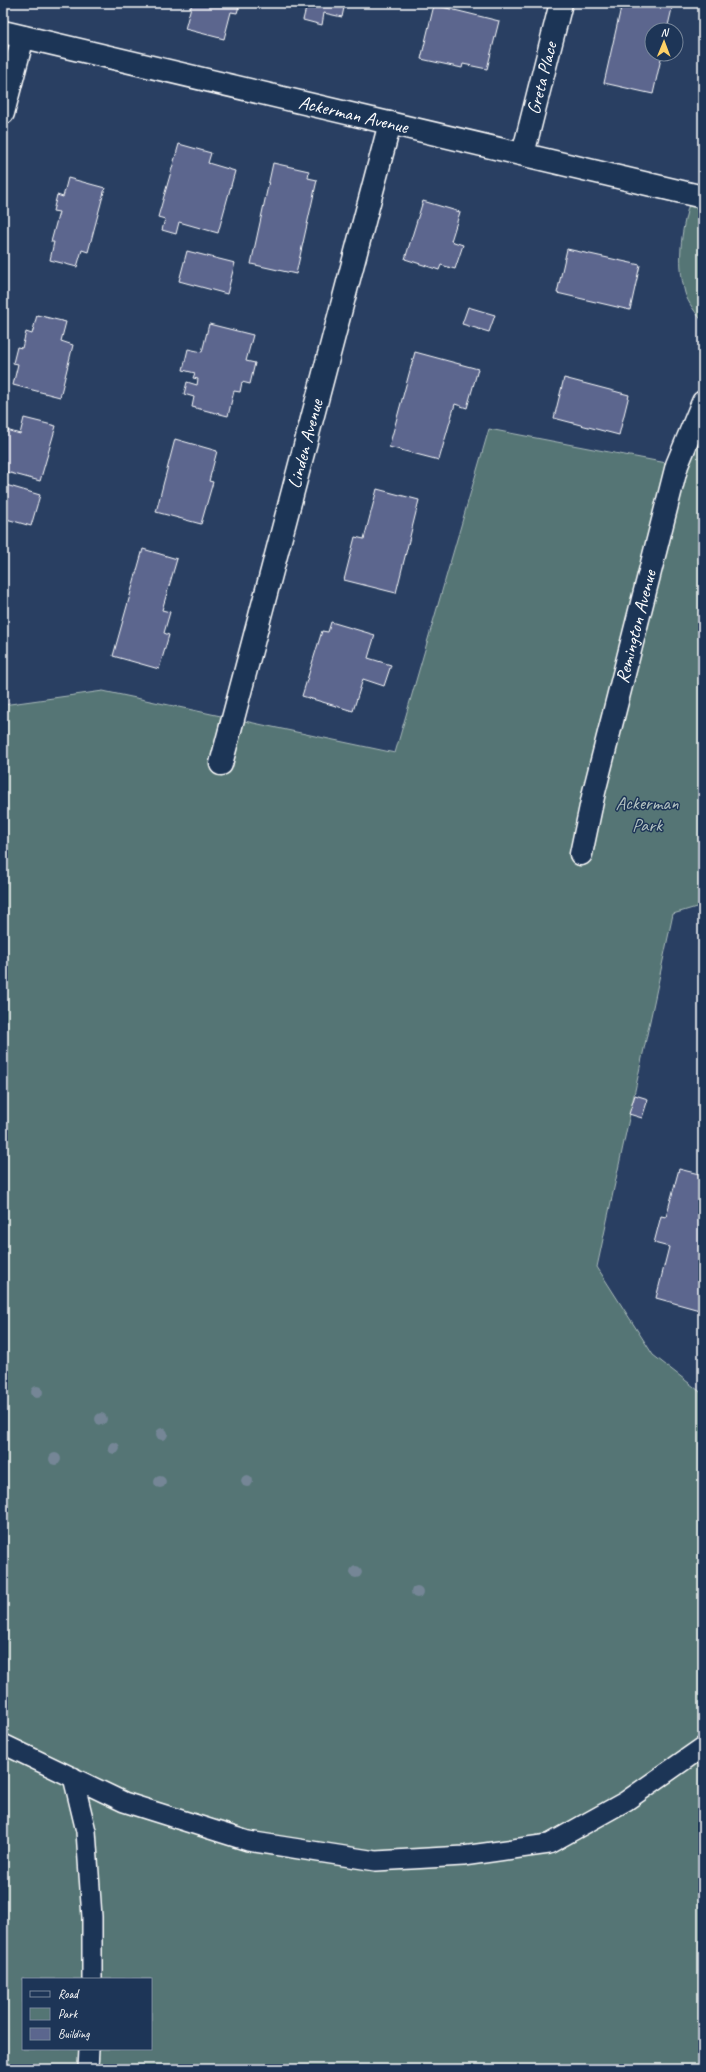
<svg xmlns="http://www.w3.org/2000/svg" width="706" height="2072" font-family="Caveat,sans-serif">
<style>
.green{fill:#547574;stroke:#aababa;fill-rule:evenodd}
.building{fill:#5b668e;stroke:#fff}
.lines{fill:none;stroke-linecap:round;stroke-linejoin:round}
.lane-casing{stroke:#fff;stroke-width:22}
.street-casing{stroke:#fff;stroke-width:25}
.lane{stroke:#1d3557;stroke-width:19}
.street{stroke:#1d3557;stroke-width:22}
.tree{fill:#748696}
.labels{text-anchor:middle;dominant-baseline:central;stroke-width:3;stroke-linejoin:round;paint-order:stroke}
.street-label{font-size:19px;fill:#fff;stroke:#1d3557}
.park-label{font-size:19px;fill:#b2c1c0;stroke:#1d3557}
</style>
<rect width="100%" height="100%" fill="#293f62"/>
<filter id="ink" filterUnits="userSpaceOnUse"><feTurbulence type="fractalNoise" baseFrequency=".025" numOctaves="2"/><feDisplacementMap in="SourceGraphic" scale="8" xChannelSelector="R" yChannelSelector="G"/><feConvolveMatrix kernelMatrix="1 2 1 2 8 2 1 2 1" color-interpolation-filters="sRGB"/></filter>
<g filter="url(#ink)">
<path class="green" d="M692 194 703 197V322C696 313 688 303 685 293 676 260 682 225 692 194Z
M703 402V905L673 914 597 1267 653 1355 703 1394V2069H3V705L103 691 395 753 489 429 677 465ZM23 1979H151V2049H23Z"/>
<path class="building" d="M192 3H240L237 13 231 12 224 39 185 29Z
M288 3H345L342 17 324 13 322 25 303 20 306 8Z
M622 3 673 4 667 30H652V54H662L653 94 604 83Z
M434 5 499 21 487 69 463 64 462 68 421 59Z
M179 144 211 153 208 163 235 171 218 233 179 222 176 234 162 230 165 219 158 217Z
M273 163 309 171 308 178 317 180 296 274 251 264Z
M68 178 105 188 88 252 82 250 77 267 50 260 54 242H51L59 212 53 211 57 195 63 197Z
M423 201 460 212 451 241 463 245 455 269 441 265 439 270 405 259Z
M567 249 640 265 630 310 557 293Z
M187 251 235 263 227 294 179 281Z
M468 307 495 315 489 332 462 324Z
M37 315 66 322 61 341 73 345 60 397 13 385 18 364 13 363 17 347 22 348 26 332 32 334Z
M209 324 253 335 246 361 255 363 250 384 242 382 240 392 234 391 228 416 192 407 194 397 184 394 187 382 197 385 198 379 193 378 195 373 183 370 188 349 202 352Z
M415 352 478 369 467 408 455 404 439 460 389 447Z
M564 378 629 395 619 435 554 418Z
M24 418 56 426 40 481 3 471V429L20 434Z
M175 439 217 451 209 481 213 482 201 524 156 512Z
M6 485 40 495 31 526 3 518V496Z
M377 489 419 500 396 593 344 580 355 537 364 539Z
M143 549 177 559 162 610 170 612 164 633 169 635 159 669 113 656Z
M331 622 375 635 368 658 391 665 384 686 363 679 353 711 302 696 322 631 328 632Z
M635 1095 648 1099 642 1118 629 1114Z
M679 1169 703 1175V1311L656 1298 669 1247 654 1243 661 1216 666 1217Z"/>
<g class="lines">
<g class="lane-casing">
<path id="lane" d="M3 1744 124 1802 248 1841 376 1861 463 1856 549 1844 626 1801 703 1747
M73 1777 86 1831 92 1917V1979
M88 2069 89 2049"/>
</g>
<g class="street-casing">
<g id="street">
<path id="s1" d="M3 32 703 197"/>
<path d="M3 113 23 37"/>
<path id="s2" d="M523 154 561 3"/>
<path id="s3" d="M221 764 390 123"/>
<path id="s4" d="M581 854 594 792 677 465 703 402"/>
</g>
</g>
<use href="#lane" class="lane"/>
<use href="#street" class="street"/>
</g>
<g class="tree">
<circle cx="37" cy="1392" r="6"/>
<circle cx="101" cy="1419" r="6"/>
<circle cx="162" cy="1434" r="6"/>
<circle cx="114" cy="1448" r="6"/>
<circle cx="55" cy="1459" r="6"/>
<circle cx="247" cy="1481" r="6"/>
<circle cx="160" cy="1482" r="6"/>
<circle cx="356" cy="1572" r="6"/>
<circle cx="417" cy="1592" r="6"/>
</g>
</g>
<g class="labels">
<g class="street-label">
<text stroke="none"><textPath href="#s2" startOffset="78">Greta Place</textPath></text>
<text stroke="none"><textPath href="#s1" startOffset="360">Ackerman Avenue</textPath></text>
<text stroke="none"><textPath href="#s3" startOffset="331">Linden Avenue</textPath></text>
<text stroke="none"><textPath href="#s4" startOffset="234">Remington Avenue</textPath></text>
</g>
<g class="park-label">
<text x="647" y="803">Ackerman<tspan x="647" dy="22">Park</tspan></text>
</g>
</g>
<rect width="706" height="2072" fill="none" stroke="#1d3557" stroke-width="16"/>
<rect x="8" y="8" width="690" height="2056" fill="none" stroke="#fff" stroke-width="1.5" filter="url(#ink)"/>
<rect x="22" y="1978" width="130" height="72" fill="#1d3557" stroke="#77869a"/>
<rect x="30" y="1991" width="20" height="6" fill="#1d3557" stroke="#77869a"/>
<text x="58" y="1998" font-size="12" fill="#ffffff">Road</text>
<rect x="30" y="2008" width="20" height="12" fill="#547574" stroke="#77869a"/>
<text x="58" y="2018" font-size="12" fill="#ffffff">Park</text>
<rect x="30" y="2028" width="20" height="12" fill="#5b668e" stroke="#77869a"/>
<text x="58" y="2038" font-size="12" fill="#ffffff">Building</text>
<g transform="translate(664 42) rotate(1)"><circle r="19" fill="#1d3557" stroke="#77869a"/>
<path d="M0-3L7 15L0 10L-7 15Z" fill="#ffd166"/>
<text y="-6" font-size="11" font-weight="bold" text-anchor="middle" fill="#ffffff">N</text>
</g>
</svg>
